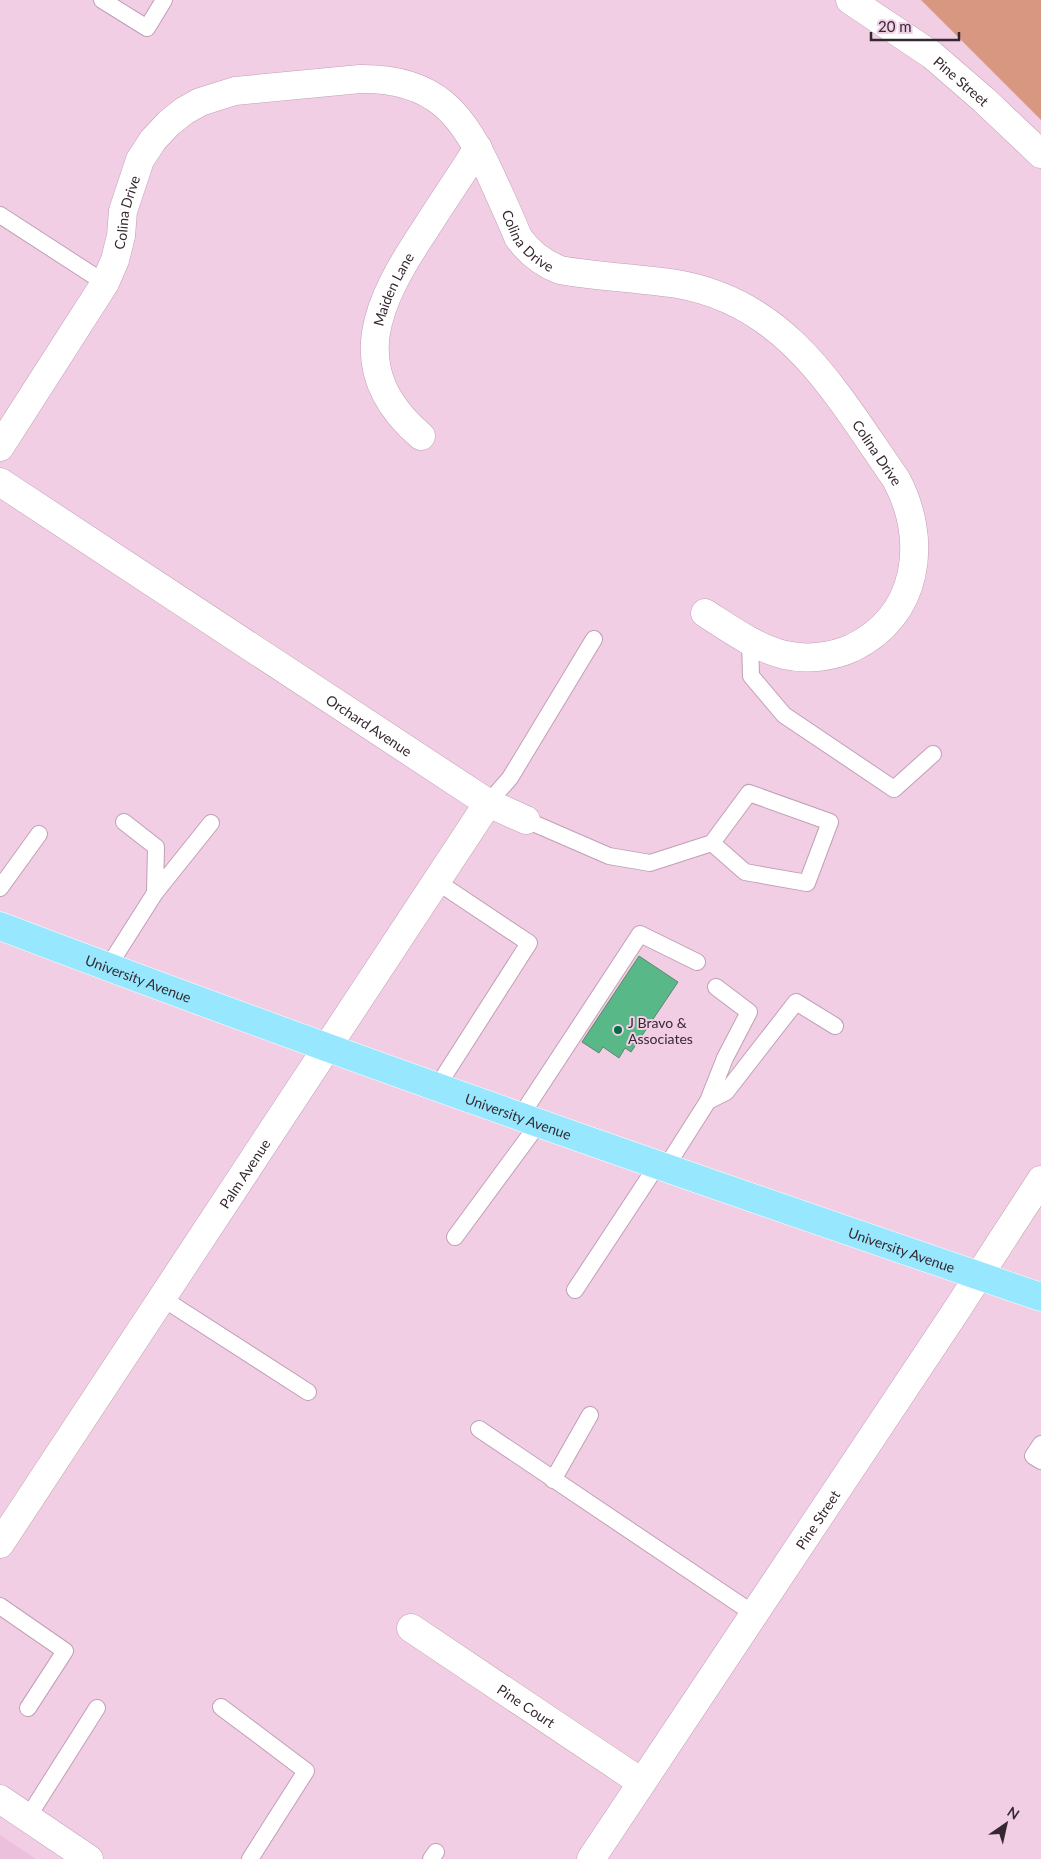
<svg xmlns="http://www.w3.org/2000/svg" width="1041" height="1859" font-family="Lato,sans-serif">
<style>
.built{fill:#ebc0dc}
.green{fill:#d89780}
.building{fill:#58b888;stroke:#608470}
.lines{fill:none;stroke-linecap:round;stroke-linejoin:round}
.lane-casing{stroke:#c19fb5;stroke-width:18}
.street-casing{stroke:#c19fb5;stroke-width:29}
.secondary-casing{stroke:#c19fb5;stroke-width:29}
.primary-casing{stroke:#fff;stroke-width:29}
.lane{stroke:#fff;stroke-width:16}
.street{stroke:#fff;stroke-width:28}
.secondary{stroke:#fff;stroke-width:28}
.primary{stroke:#97e8fe;stroke-width:28}
.poi-dot{fill:#006e46;stroke:#f2cee5;stroke-width:2}
.labels{text-anchor:middle;dominant-baseline:central;stroke-width:4;stroke-linejoin:round;paint-order:stroke}
.street-label{font-size:14px;fill:#362831;stroke:#f2cee5}
.poi-label{font-size:14px;fill:#362831;stroke:#f2cee5;text-anchor:start}
</style>
<rect width="100%" height="100%" fill="#f2cee5"/>
<path class="built" d="M0 1835 36 1859H0Z"/>
<path class="green" d="M921 0H1041V120Z"/>
<path class="building" d="M639 956 678 982 631 1052 625 1048 619 1058 603 1047 599 1053 582 1042Z"/>
<g class="lines">
<g class="lane-casing">
<path id="lane" d="M102 0 147 28 164 0
M0 215 105 283
M750 641 751 676 784 715 894 789 933 754
M488 803 510 778 594 639
M526 820 609 856 650 863 712 843 749 793 830 822 807 883 745 872 712 843
M436 881 529 943 437 1087
M0 888 39 834
M155 893 211 823
M108 967 155 893 156 847 124 822
M708 1101 726 1092 796 1002 835 1026
M520 1117 640 934 697 962
M666 1167 708 1101 725 1058 749 1012 716 987
M455 1237 539 1123
M575 1290 658 1164
M162 1298 308 1392
M479 1429 754 1614
M1041 1444 1033 1456 1041 1461
M553 1480 590 1415
M0 1606 65 1651 28 1708
M221 1707 306 1771 250 1859
M28 1817 97 1708
M431 1859 436 1852"/>
</g>
<g class="street-casing">
<g id="street">
<path id="s1" d="M850 0 932 55 984 100 1041 154"/>
<path id="s2" d="M421 436C342 368 378 300 426 228 443 201 461 175 478 148"/>
<path id="s3" d="M0 447 105 283 115 260 121 236 123 211 140 160 153 140 169 123 184 111 200 102 235 91 360 79C436 78 463 114 492 178 501 198 510 217 518 237 529 253 542 263 560 270 599 277 638 278 677 284 789 303 837 395 896 479 929 540 919 616 852 648 832 657 807 660 785 655 756 648 730 629 705 613"/>
<path id="s4" d="M0 482 488 803 526 820"/>
<path id="s5" d="M0 1544 488 803"/>
<path id="s6" d="M411 1628 641 1782"/>
<path id="s7" d="M591 1859 954 1314 1041 1180"/>
</g>
</g>
<g class="secondary-casing">
<path id="secondary" d="M0 1799 89 1859"/>
</g>
<g class="primary-casing">
<g id="primary">
<path id="s8" d="M0 926C344 1057 692 1178 1041 1297"/>
</g>
</g>
<use href="#lane" class="lane"/>
<use href="#street" class="street"/>
<use href="#secondary" class="secondary"/>
<use href="#primary" class="primary"/>
</g>
<circle class="poi-dot" cx="618" cy="1030" r="5"/>
<g class="labels">
<g class="street-label">
<text stroke="none"><textPath href="#s1" startOffset="138">Pine Street</textPath></text>
<text stroke="none"><textPath href="#s3" startOffset="269">Colina Drive</textPath></text>
<text stroke="none"><textPath href="#s3" startOffset="822">Colina Drive</textPath></text>
<text stroke="none"><textPath href="#s2" startOffset="165">Maiden Lane</textPath></text>
<text stroke="none"><textPath href="#s3" startOffset="1256">Colina Drive</textPath></text>
<text stroke="none"><textPath href="#s4" startOffset="442">Orchard Avenue</textPath></text>
<text stroke="none"><textPath href="#s8" startOffset="148">University Avenue</textPath></text>
<text stroke="none"><textPath href="#s8" startOffset="552">University Avenue</textPath></text>
<text stroke="none"><textPath href="#s5" startOffset="444">Palm Avenue</textPath></text>
<text stroke="none"><textPath href="#s8" startOffset="958">University Avenue</textPath></text>
<text stroke="none"><textPath href="#s7" startOffset="408">Pine Street</textPath></text>
<text stroke="none"><textPath href="#s6" startOffset="139">Pine Court</textPath></text>
</g>
<g class="poi-label">
<text x="628" y="1022">J Bravo &amp;<tspan x="628" dy="16">Associates</tspan></text>
</g>
</g>
<g transform="translate(1006 1824) rotate(34)" stroke="#f2cee5" stroke-width="4" paint-order="stroke">
<path d="M0-4L9 19L0 12L-9 19Z" fill="#362831"/>
<text y="-8" font-size="14" font-weight="bold" text-anchor="middle" fill="#362831">N</text>
</g>
<path d="M871 32v8h88v-8" fill="none" stroke="#362831" stroke-width="2.5"/>
<text x="878" y="32" font-size="15" fill="#362831" stroke="#f2cee5" stroke-width="4" paint-order="stroke">20 m</text>
</svg>
